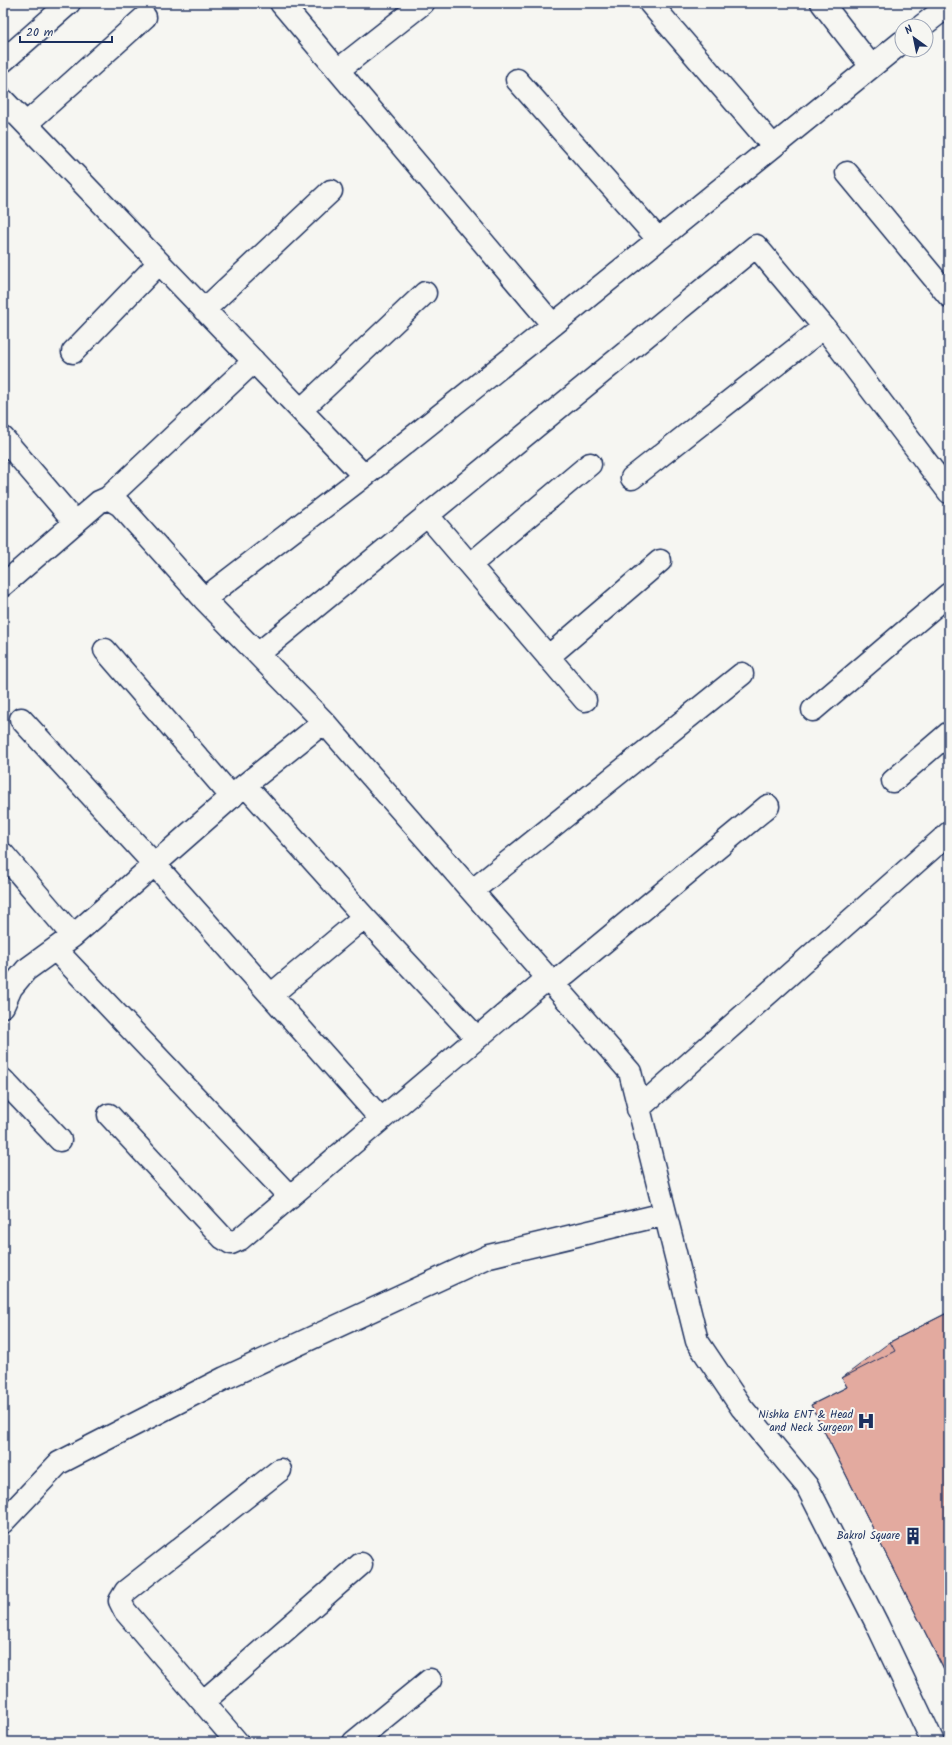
<svg xmlns="http://www.w3.org/2000/svg" width="952" height="1745" font-family="Kalam,sans-serif">
<style>
.building{fill:#e3aa9f;stroke:#1b2f5e}
.lines{fill:none;stroke-linecap:round;stroke-linejoin:round}
.minor-casing{stroke:#1b2f5e;stroke-width:25}
.minor{stroke:#f6f6f2;stroke-width:22}
.labels{text-anchor:middle;dominant-baseline:central;stroke-width:4;stroke-linejoin:round;paint-order:stroke}
.poi-label{font-size:11px;fill:#1b2f5e;stroke:#f6f6f2;text-anchor:end}
</style>
<rect width="100%" height="100%" fill="#f6f6f2"/>
<filter id="ink" filterUnits="userSpaceOnUse"><feTurbulence type="fractalNoise" baseFrequency=".025" numOctaves="2"/><feDisplacementMap in="SourceGraphic" scale="8" xChannelSelector="R" yChannelSelector="G"/><feConvolveMatrix kernelMatrix="1 2 1 2 8 2 1 2 1" color-interpolation-filters="sRGB"/></filter>
<g filter="url(#ink)">
<path class="building" d="M949 1312V1668L944 1670 811 1405 847 1387 842 1378 895 1351 890 1342Z
M949 1312V1668L944 1670 811 1405 847 1387 842 1378 890 1342Z"/>
<g class="lines">
<g class="minor-casing">
<path id="minor" d="M281 3 553 325
M650 3 773 146
M822 3 871 66
M922 26 949 5
M902 42 553 325 364 476 204 599 324 722 630 1072 697 1341 742 1408 807 1486 877 1624 933 1742
M3 61 69 3
M338 70 423 3
M517 80 658 239
M3 100 364 476
M26 124 145 17
M847 173 949 296
M204 310 331 191
M73 352 159 263
M301 410 425 293
M3 438 75 522
M632 478 824 327
M108 498 254 361
M427 515 585 700
M470 565 590 464
M3 585 99 502 108 498 120 505 204 599
M105 650 232 797
M258 654 756 246 824 327 949 492
M548 657 660 561
M813 710 949 594
M21 719 155 865 381 1119
M893 781 949 733
M245 785 364 917 477 1038
M3 854 73 936
M472 891 742 674
M55 949 290 1197
M553 984 768 806
M271 995 364 917
M3 1006 11 988 26 970 73 936 245 785 324 722
M3 1080 60 1140
M638 1109 949 833
M109 1115 223 1238 231 1243 240 1239 548 978
M3 1522 59 1463 225 1378 489 1256 665 1214
M203 1702 361 1564
M237 1742 125 1611 120 1601 126 1591 280 1470
M354 1742 430 1680"/>
</g>
<use href="#minor" class="minor"/>
</g>
</g>
<defs>
<g id="hospital-bare" transform="scale(1.38)"><path d="M-5-5h3v3.5h4V-5h3V5h-3V1.5h-4V5h-3Z" fill="#1b2f5e" stroke="#f6f6f2" stroke-width="2.5" paint-order="stroke"/></g>
<g id="building-bare" transform="scale(1.38)"><path d="M-4-6H4V6H1V3H-1V6H-4ZM-2.5-4.3h1.7v1.8h-1.7ZM.8-4.3h1.7v1.8H.8ZM-2.5-1h1.7V.8h-1.7ZM.8-1h1.7V.8H.8Z" fill="#1b2f5e" stroke="#f6f6f2" stroke-width="2.5" paint-order="stroke"/></g>
</defs>
<g fill-rule="evenodd">
<use href="#hospital-bare" x="866" y="1421"/>
<use href="#building-bare" x="913" y="1536"/>
</g>
<g class="labels">
<g class="poi-label">
<text x="853" y="1415">Nishka ENT &amp; Head<tspan x="853" dy="13">and Neck Surgeon</tspan></text>
<text x="900" y="1536">Bakrol Square</text>
</g>
</g>
<rect width="952" height="1745" fill="none" stroke="#f6f6f2" stroke-width="16"/>
<rect x="8" y="8" width="936" height="1729" fill="none" stroke="#1b2f5e" stroke-width="1.5" filter="url(#ink)"/>
<g transform="translate(914 38) rotate(327)"><circle r="19" fill="#f6f6f2" stroke="#9ea6b7"/>
<path d="M0-3L7 15L0 10L-7 15Z" fill="#1b2f5e"/>
<text y="-6" font-size="11" font-weight="bold" text-anchor="middle" fill="#1b2f5e">N</text>
</g>
<path d="M20 36v6h92v-6" fill="none" stroke="#1b2f5e" stroke-width="2"/>
<text x="26" y="36" font-size="12" fill="#1b2f5e" stroke="#f6f6f2" stroke-width="3" paint-order="stroke">20 m</text>
</svg>
